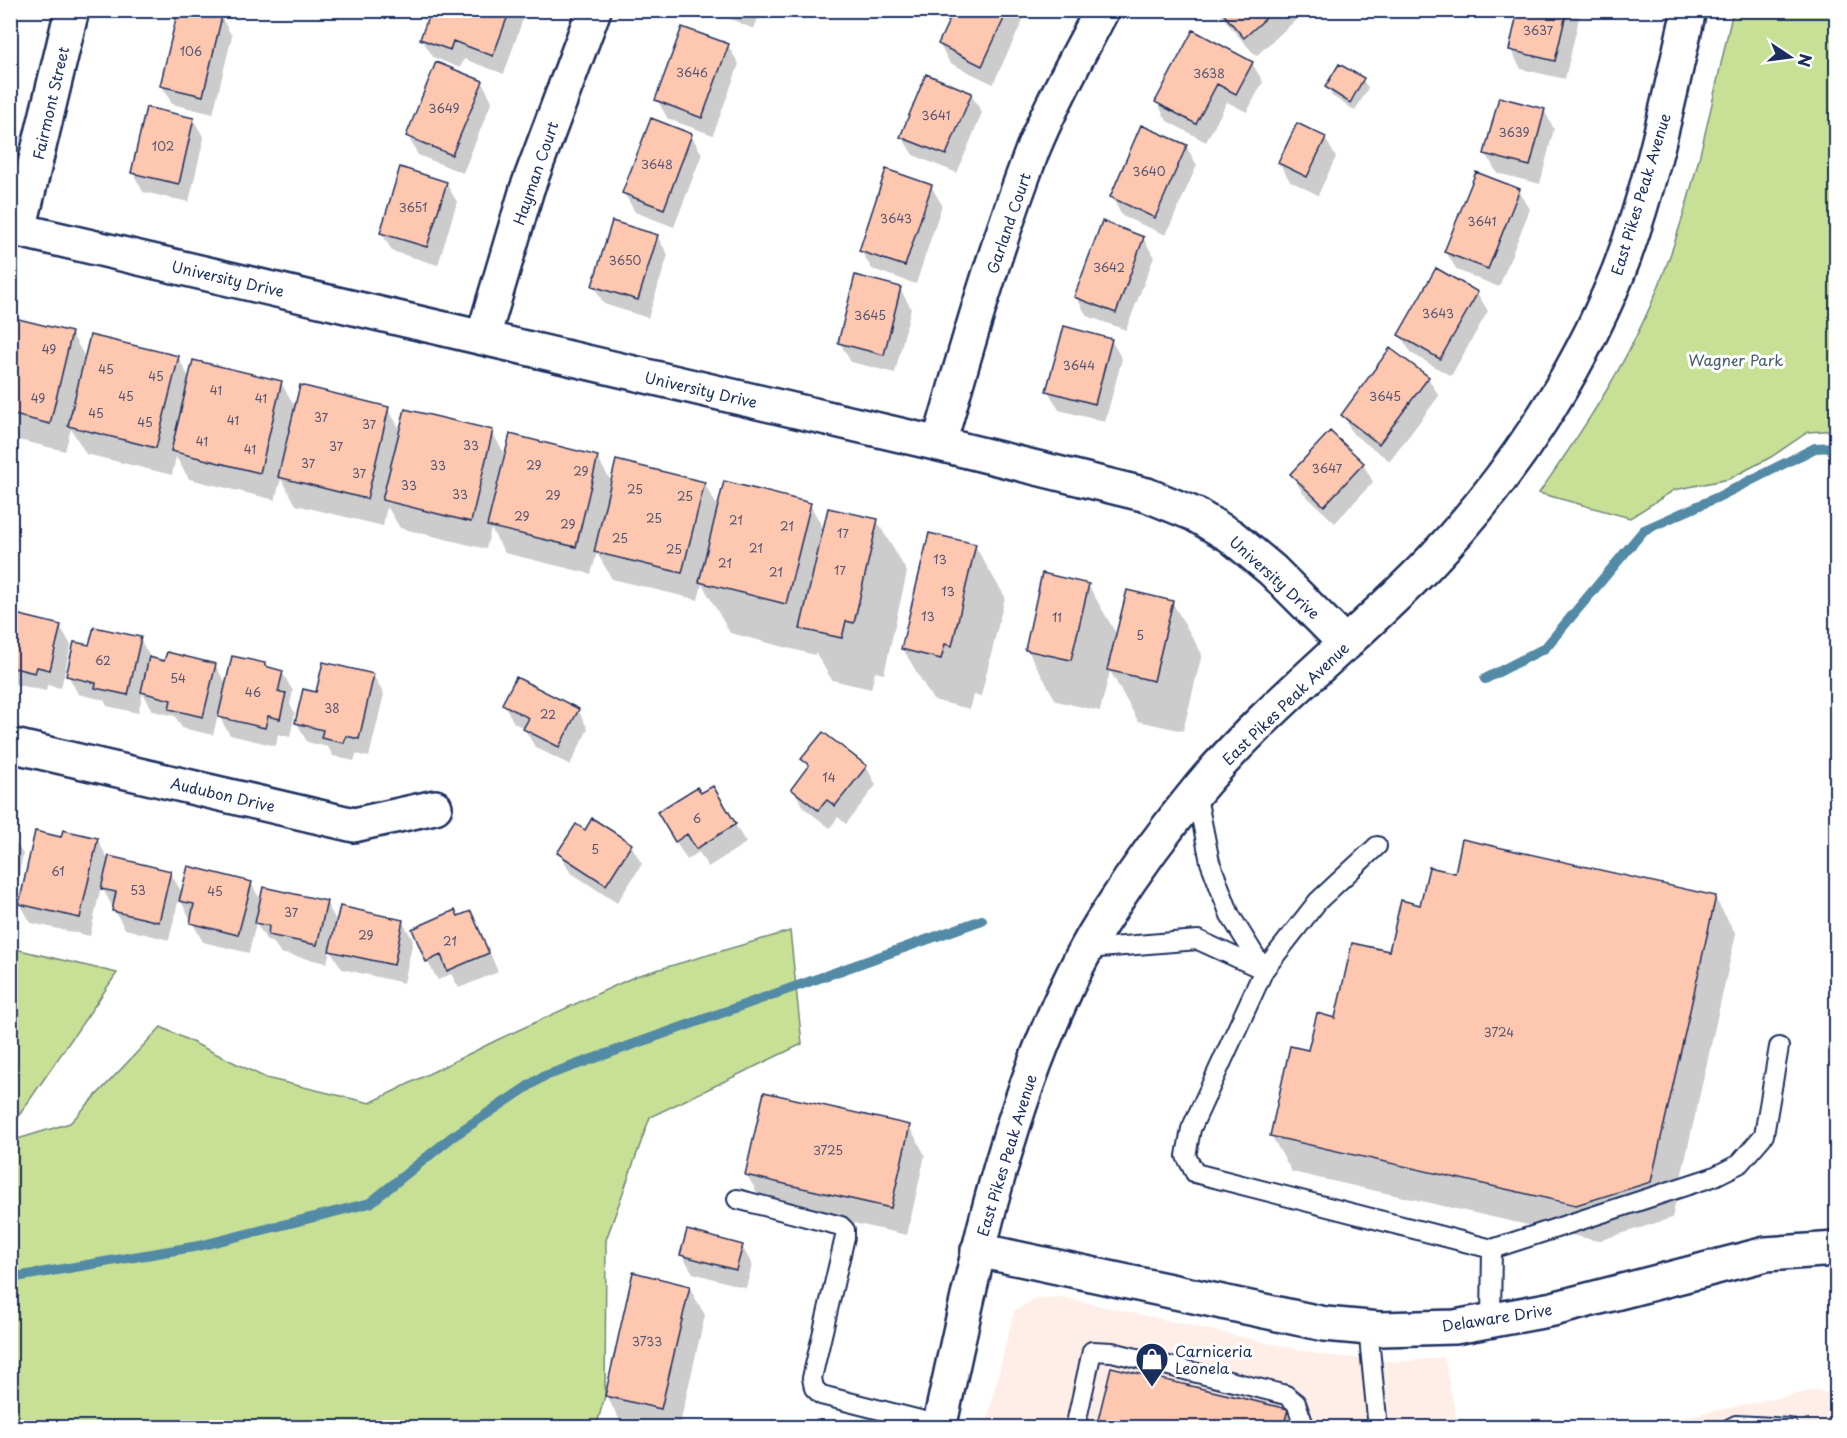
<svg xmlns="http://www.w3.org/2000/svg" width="1847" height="1438" font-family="'Playpen Sans',sans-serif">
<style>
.built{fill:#ffeee7}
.green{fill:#c7e096;stroke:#71887a;stroke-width:1.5}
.shadow{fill:#0003}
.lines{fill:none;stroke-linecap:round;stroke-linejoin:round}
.stream{stroke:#538aa5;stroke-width:10}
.building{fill:#fec7b0;stroke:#1b2f5e;stroke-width:1.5}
.lane-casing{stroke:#1b2f5e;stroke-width:22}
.street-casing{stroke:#1b2f5e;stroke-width:38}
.secondary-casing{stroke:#1b2f5e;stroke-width:38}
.lane{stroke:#fff;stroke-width:18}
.street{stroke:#fff;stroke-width:33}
.secondary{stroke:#fff;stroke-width:33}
.labels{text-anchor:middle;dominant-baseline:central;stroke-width:6;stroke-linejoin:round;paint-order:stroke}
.number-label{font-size:12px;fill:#545572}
.street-label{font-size:15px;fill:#1b2f5e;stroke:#fff}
.park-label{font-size:15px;fill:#465b6c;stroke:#fff}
.poi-label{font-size:15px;fill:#1b2f5e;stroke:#fff;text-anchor:start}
</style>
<rect width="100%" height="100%" fill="#fff"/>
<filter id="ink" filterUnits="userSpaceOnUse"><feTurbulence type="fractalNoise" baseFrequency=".0167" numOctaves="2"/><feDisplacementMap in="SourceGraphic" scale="12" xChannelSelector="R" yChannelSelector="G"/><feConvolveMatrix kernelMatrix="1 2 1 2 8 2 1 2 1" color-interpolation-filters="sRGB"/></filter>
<g filter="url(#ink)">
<path class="built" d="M1061 1297 1323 1355 1399 1362 1444 1357 1458 1427 985 1428 1014 1311 1037 1298Z
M1816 1390 1836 1395V1427L1669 1428 1679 1418Z"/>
<path class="green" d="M1733 11H1836V430L1808 432 1771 457 1729 479 1674 490 1630 518 1539 493C1586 426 1632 356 1661 280 1695 193 1712 101 1733 11Z
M790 931 802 1044 650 1117 606 1240 605 1396 596 1427H11V1141L70 1123 161 1027 266 1078 370 1103 497 1040 636 976Z
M11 948 117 973 11 1127 10 948Z"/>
<path class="shadow" d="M459 10H526L504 74 464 59 460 68 433 57 422 39Z
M709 10H761L754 29Z
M955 10H1024L1026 14 993 84 950 63 939 44Z
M1220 10H1307L1256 56 1227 23Z
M1520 10H1581L1565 79 1521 69 1511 50Z
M221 17 232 36 213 114 172 104 162 86Z
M728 46 739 64 713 135 668 119 657 100Z
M1252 63 1263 82 1247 112 1227 102 1206 142 1167 121 1157 102Z
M1363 80 1368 88 1355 111 1332 96 1327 87Z
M482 82 492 101 463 173 418 155 408 136Z
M971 94 982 113 957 173 913 155 902 137Z
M1544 110 1554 129 1540 184 1497 173 1486 154Z
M193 119 204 138 189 202 143 192 133 173Z
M691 135 702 154 674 227 635 212 624 193Z
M1325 138 1336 157 1318 195 1290 181 1279 163Z
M1186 146 1197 165 1166 235 1122 216 1112 197Z
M446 183 457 202 438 265 392 251 381 232Z
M931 186 942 205 916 284 872 269 861 251Z
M1519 191 1530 209 1499 287 1457 270 1446 252Z
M657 236 668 255 648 318 604 304 594 286Z
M1143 238 1154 257 1126 330 1087 316 1076 297Z
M900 289 911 308 895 373 851 362 840 343Z
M1477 293 1488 311 1451 376 1411 353 1400 335Z
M10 319 72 334 86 359 178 357 190 379 281 383 296 408 388 409 401 431 492 432 506 456 597 457 612 483H704L719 509 810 505 825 531 877 521 907 572 884 674 875 672 871 689 832 680 815 652V655L730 633 702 584 698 600 612 579 597 553 591 574 505 553 491 529 486 549 400 528 387 506 383 526 296 505 281 479 275 500 189 479 176 457 172 475 86 454 71 429 65 451 10 438Z
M1111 340 1122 359 1105 422 1059 410 1048 391Z
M1428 378 1439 396 1390 461 1353 434 1343 415Z
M1363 464 1373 482 1335 523 1303 493 1292 474Z
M975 546 1005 597 981 696 974 695 970 709 933 700 903 649Z
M1088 585 1117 635 1172 602 1202 654 1183 731 1138 721 1110 671 1100 711 1056 701 1027 649Z
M60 626 71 645 61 688 47 685 46 691 10 683V632Z
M140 639 151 659 166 663 215 665 227 685 264 665 267 668 282 672 293 691 290 704 295 713 290 737 278 734 276 746 230 735 218 715 213 735 182 728 175 716 153 711 143 693 138 713 107 706 104 700 78 694 68 675 91 647Z
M373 675 384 694 369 757 356 754 354 761 333 756 328 747 307 742 297 723 317 694Z
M504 704 578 710 588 729 570 765 535 747 524 728 514 723Z
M803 759 866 766 876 785 846 824 838 817 830 828 804 808 793 789 809 768Z
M713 788 746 843 708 867 699 852 687 860 669 831 700 795Z
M10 835 23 854 18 879 10 877Z
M62 839H97L109 861 170 872 182 893 251 883 261 901 326 902 337 922 402 921 413 940 404 983 342 969 330 950 327 963 280 953 274 943 267 941 256 923 249 953 203 942 179 898 169 940 125 929 101 886 90 936 31 923 20 904Z
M631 845 642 864 617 903 570 872 559 853Z
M1456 875 1715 898 1736 934 1672 1218 1598 1241 1292 1172 1271 1135 1309 1052 1390 953 1421 907Z
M470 913 481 931 498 972 459 988 451 974 438 980 427 961 458 918Z
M909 1126 925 1155 907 1235 763 1203 747 1175Z
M742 1246 752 1265 746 1288 693 1273 682 1255Z
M689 1287 705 1315 679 1428H640L622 1424 606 1395Z
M1287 1410 1297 1428H1098Z"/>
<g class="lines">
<path class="stream" d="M1485 679 1545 648 1644 530 1718 497 1815 448 1836 447
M10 1278 199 1246 370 1203 452 1137 542 1077 982 920"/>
</g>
<path class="building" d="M178 10H200L222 16 203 96 160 86Z
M431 10H510L493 56 453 41 450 50 420 39Z
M954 10H1008L982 66 938 44Z
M1220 10H1275L1244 38Z
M1518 10H1567L1555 61 1509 50Z
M682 27 729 44 702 118 655 100Z
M1193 30 1253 62 1236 94 1217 84 1196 124 1155 102Z
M436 62 483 81 452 155 406 136Z
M1339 64 1364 78 1350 103 1325 87Z
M926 74 972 93 946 155 900 137Z
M1499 97 1545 109 1530 166 1484 154Z
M146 107 194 118 179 184 131 173Z
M651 118 692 134 664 209 622 193Z
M1297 123 1326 137 1307 177 1278 163Z
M1141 125 1187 145 1155 218 1110 197Z
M400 167 447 182 427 247 380 233Z
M886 169 932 185 905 266 859 251Z
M1476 172 1520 189 1488 269 1444 252Z
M612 221 658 235 638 300 592 286Z
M1102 221 1144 237 1116 313 1074 297Z
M1436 268 1478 292 1440 359 1398 335Z
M855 275 901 287 884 355 838 343Z
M10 317 72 332 50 424 10 414Z
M1064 326 1112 339 1095 404 1046 391Z
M90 335 179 356 156 448 68 426Z
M1390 348 1429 377 1379 444 1341 415Z
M193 360 282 381 260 473 171 451Z
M300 385 389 407 367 499 278 477Z
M405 409 493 430 471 522 382 500Z
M1330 431 1364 463 1324 506 1290 474Z
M510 434 598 456 576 547 487 526Z
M616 460 705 482 682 573 594 552Z
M724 481 811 503 786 604 699 582Z
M828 508 878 519 854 623 846 621 842 638 800 629Z
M929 533 976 544 952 646 945 644 941 659 901 649Z
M1042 573 1089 584 1071 660 1025 650Z
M1127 590 1173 601 1154 681 1107 670Z
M16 614 61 625 50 670 37 667 35 673 10 667V631Z
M94 627 141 637 128 695 95 688 96 683 66 676 74 642 89 645Z
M167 652 216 664 203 717 169 709 171 700 141 692 149 657 164 661Z
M232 656 265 663V666L283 671 278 692 286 693 280 719 268 716 265 728 218 717Z
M323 662 374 674 359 739 346 736 344 743 321 738 323 730 295 723 303 689 316 692Z
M516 677 579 709 559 747 523 729 529 718 502 704Z
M823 732 867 766 835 806 827 800 818 810 791 789 809 765 801 759Z
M713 786 736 824 696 849 687 834 675 842 657 812 697 787 701 793Z
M592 818 632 844 606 885 557 853 576 824 585 830Z
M63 830 98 838 80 918 19 904 35 831 61 837Z
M1462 839 1716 896 1651 1182 1576 1205 1270 1136 1290 1046 1308 1050 1317 1013 1335 1018 1352 943 1389 951 1401 900 1420 905 1429 867 1455 873Z
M109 856 171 871 159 922 112 911 116 892 101 889Z
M188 866 252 882 238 935 190 923 194 904 179 901Z
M263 887 327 901 317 945 268 935 269 926 255 923Z
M340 906 403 920 394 965 329 951Z
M455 910 458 916 471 911 489 953 447 971 441 955 426 962 412 929Z
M764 1092 910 1125 891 1208 745 1175Z
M687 1230 743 1245 736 1270 680 1255Z
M633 1272 690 1286 661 1409 605 1396Z
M1111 1367 1288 1409 1283 1428H1096Z"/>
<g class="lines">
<g class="lane-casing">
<path id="lane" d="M1196 792 1210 862 1230 915 1264 970
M1377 846 1318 901 1264 970 1191 1129 1186 1156 1195 1173 1492 1249 1491 1320
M1087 949 1198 940 1264 970
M737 1199 841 1226 845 1230V1237L812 1378 814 1388 821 1395 940 1425
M1492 1249 1713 1177 1739 1164 1764 1135 1779 1047
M1368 1328 1378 1428
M1075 1428 1092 1351 1112 1352 1286 1395 1296 1403 1305 1428
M1730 1428 1736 1425 1789 1428"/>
</g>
<g class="street-casing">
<path id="street" d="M10 228 939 444 1147 495 1194 514 1231 536 1272 570 1346 644
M19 230 72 10
M483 337 527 189 594 10
M939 444C967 345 996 246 1033 149 1052 102 1078 56 1102 10
M10 745 354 825 435 807
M978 1250 1325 1324 1380 1329 1455 1327 1553 1309 1766 1254 1836 1249"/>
</g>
<g class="secondary-casing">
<path id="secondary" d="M939 1428C969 1291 996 1152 1051 1023 1067 985 1085 947 1108 913 1136 869 1167 827 1200 787 1268 706 1357 638 1430 562 1509 479 1575 379 1618 273 1651 188 1669 99 1689 10"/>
</g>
<use href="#lane" class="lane"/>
<use href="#street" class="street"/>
<use href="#secondary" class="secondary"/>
</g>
</g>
<defs>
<g id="shop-pin" transform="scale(1.725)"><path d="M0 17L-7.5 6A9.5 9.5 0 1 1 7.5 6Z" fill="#1b2f5e" stroke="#fff"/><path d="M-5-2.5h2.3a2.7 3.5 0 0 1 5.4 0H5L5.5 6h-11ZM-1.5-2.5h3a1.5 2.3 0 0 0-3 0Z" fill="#fff"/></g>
</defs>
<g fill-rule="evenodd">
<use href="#shop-pin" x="1152" y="1359"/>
</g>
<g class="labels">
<g class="number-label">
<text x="1538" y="30">3637</text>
<text x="191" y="51">106</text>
<text x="692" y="72">3646</text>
<text x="1209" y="73">3638</text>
<text x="444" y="108">3649</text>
<text x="936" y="115">3641</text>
<text x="1514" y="132">3639</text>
<text x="163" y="146">102</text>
<text x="657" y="164">3648</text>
<text x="1149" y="171">3640</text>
<text x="413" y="207">3651</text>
<text x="896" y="218">3643</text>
<text x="1482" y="221">3641</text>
<text x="625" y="260">3650</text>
<text x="1109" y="267">3642</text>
<text x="1438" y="313">3643</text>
<text x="870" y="315">3645</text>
<text x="49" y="349">49</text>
<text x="1079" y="365">3644</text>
<text x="106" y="369">45</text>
<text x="156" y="376">45</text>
<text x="216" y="390">41</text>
<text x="126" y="396">45</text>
<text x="1385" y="396">3645</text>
<text x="38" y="398">49</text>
<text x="261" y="398">41</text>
<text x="96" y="413">45</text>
<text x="321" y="417">37</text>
<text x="233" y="420">41</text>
<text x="145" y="422">45</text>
<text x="369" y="424">37</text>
<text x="202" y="441">41</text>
<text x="471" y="445">33</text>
<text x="336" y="446">37</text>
<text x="250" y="449">41</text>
<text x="308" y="463">37</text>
<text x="438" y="465">33</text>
<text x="534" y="465">29</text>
<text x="1327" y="468">3647</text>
<text x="581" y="471">29</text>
<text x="359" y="473">37</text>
<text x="409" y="485">33</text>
<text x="635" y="489">25</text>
<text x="460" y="494">33</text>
<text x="553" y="495">29</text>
<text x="685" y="496">25</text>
<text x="522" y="516">29</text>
<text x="654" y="518">25</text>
<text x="736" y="520">21</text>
<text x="568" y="524">29</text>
<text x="787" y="526">21</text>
<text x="843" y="533">17</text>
<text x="620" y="538">25</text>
<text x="756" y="548">21</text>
<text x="674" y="549">25</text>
<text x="940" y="559">13</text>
<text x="725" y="563">21</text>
<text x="840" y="570">17</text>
<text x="776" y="572">21</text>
<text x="948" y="591">13</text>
<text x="928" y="616">13</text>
<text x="1057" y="617">11</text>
<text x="1140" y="635">5</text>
<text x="103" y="660">62</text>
<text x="178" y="678">54</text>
<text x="253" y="692">46</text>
<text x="332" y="708">38</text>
<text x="548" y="714">22</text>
<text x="829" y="777">14</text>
<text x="697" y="818">6</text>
<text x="595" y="849">5</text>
<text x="58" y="871">61</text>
<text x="138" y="890">53</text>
<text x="215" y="891">45</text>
<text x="291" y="912">37</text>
<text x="366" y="935">29</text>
<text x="450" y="941">21</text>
<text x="1499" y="1032">3724</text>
<text x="828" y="1150">3725</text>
<text x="647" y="1341">3733</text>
</g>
<g class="street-label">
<text transform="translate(50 103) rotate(-77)">Fairmont Street</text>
<text transform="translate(535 173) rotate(-71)">Hayman Court</text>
<text transform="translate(1640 194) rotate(-73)">East Pikes Peak Avenue</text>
<text transform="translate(1008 223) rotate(-71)">Garland Court</text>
<text transform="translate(228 278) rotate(13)">University Drive</text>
<text transform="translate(701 389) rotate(13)">University Drive</text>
<text transform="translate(1275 577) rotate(42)">University Drive</text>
<text transform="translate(1285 703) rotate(-44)">East Pikes Peak Avenue</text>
<text transform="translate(223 794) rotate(13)">Audubon Drive</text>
<text transform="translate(1006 1155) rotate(-73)">East Pikes Peak Avenue</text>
<text transform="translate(1497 1317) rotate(-9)">Delaware Drive</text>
</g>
<g class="park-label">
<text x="1736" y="359">Wagner Park</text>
</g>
<g class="poi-label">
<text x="1175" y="1350">Carniceria<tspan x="1175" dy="17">Leonela</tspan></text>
</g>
</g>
<rect width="1847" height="1438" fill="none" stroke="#fff" stroke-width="36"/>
<rect x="18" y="18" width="1811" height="1402" fill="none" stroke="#1b2f5e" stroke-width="2" filter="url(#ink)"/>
<g transform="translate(1790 57) rotate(103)" stroke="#ffffff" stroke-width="4.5" paint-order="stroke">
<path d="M0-4.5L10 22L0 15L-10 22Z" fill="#1b2f5e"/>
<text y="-9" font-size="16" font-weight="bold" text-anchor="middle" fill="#1b2f5e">N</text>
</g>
</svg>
